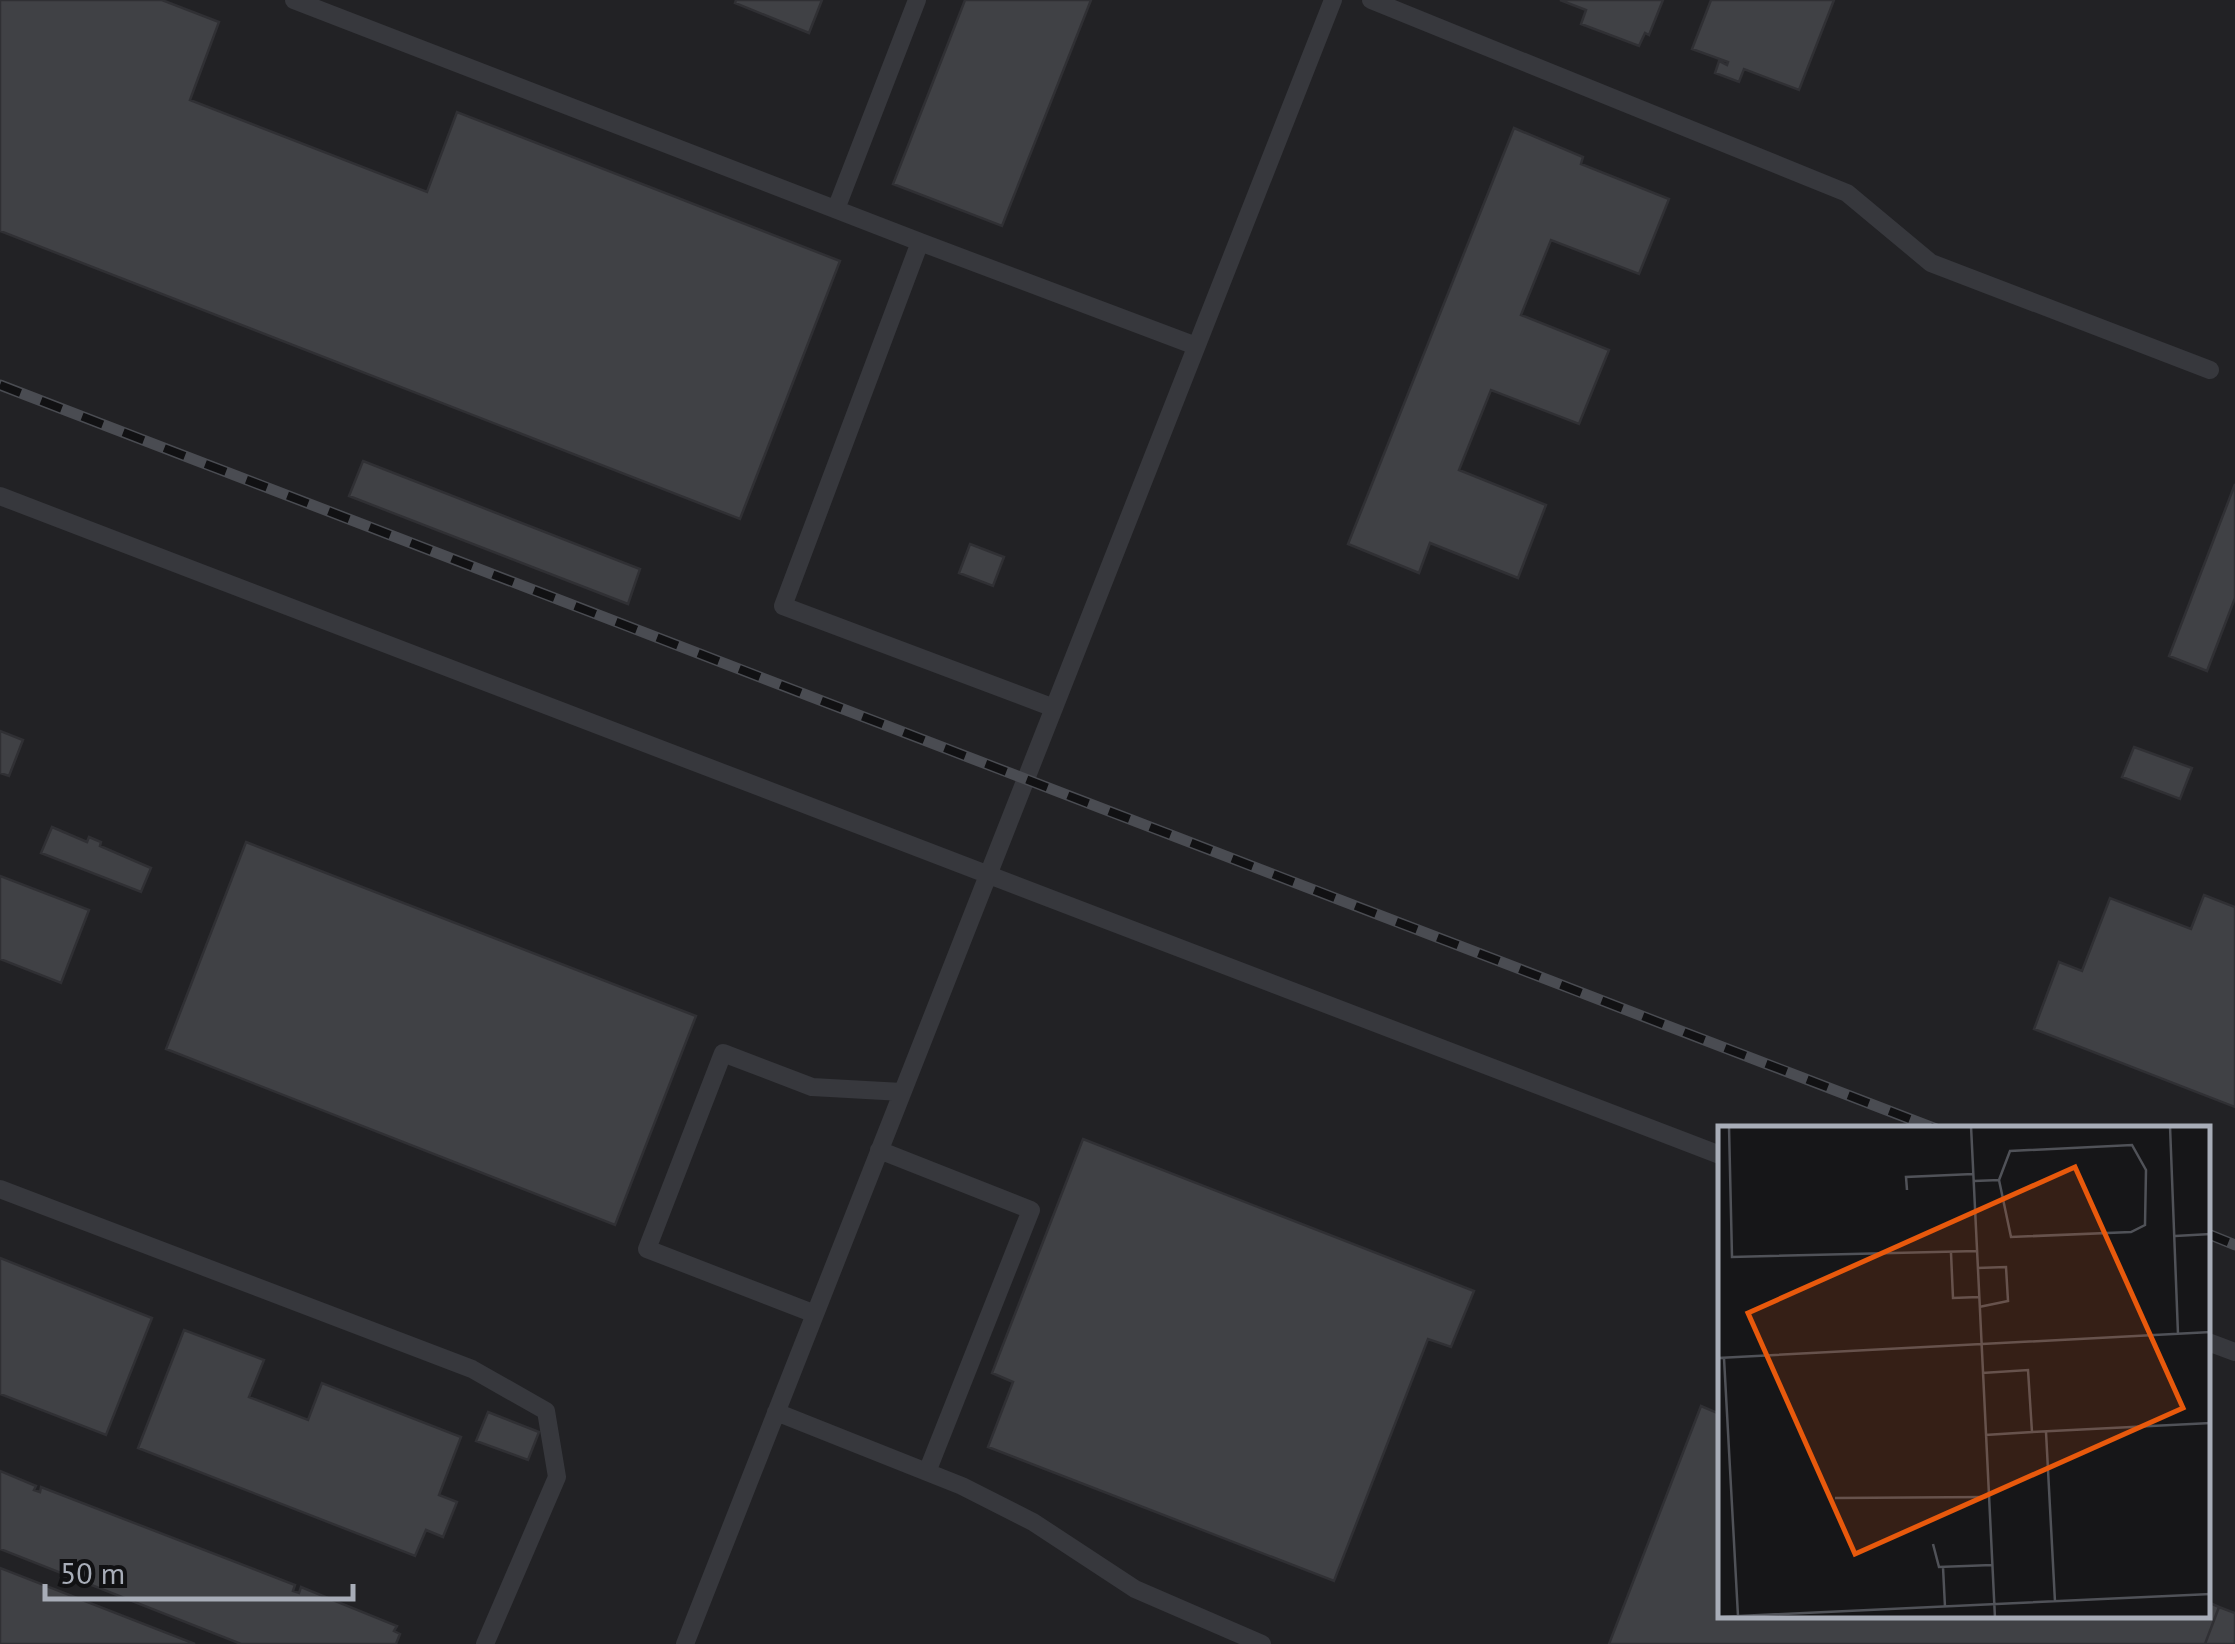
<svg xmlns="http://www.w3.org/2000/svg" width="2235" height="1644" font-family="'PT Sans',sans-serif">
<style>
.built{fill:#222225;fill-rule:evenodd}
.building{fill:#404145;stroke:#303034;stroke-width:2.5}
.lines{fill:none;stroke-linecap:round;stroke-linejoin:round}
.service{stroke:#37383d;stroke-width:18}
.rail-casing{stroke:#4a4c52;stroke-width:11}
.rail{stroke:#111113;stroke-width:8;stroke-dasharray:22;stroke-linecap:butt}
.inset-road{fill:none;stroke:#505258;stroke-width:2.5}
.view{fill:#e8590c;fill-opacity:0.15;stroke:#e8590c;stroke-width:5}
.inset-edge{fill:none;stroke:#a8adb8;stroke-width:5}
</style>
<rect width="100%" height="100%" fill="#161618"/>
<path class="built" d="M0 0H2235V1644H0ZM1720 1129H2208V1616H1720Z"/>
<path class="building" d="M0 0H162L219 22 190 100 427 192 457 112 840 261 740 519 0 231Z
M736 0H822L809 33 735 3Z
M965 0H1091L1002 226 893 184Z
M1560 0H1663L1649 35 1645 33 1639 46 1581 24 1586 10Z
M1711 0H1834L1799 90 1744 69 1739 82 1715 73 1719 61 1727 65 1728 62 1692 49Z
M1514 128 1583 157 1581 164 1669 199 1639 274 1551 240 1521 315 1609 350 1579 424 1491 390 1459 470 1546 505 1518 578 1430 543 1419 573 1348 544Z
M363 461 640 569 628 604 349 496Z
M2235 484V598L2207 671 2169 656Z
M970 544 1004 557 993 586 959 573Z
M0 731 23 740 9 776 0 773Z
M2134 747 2192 768 2180 799 2122 777Z
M52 827 87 842 89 837 101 842 100 846 151 868 141 892 41 853Z
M246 842 696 1016 615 1225 166 1049Z
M0 876 89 910 61 983 0 959Z
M2204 895 2235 907V1107L2034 1029 2059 962 2082 971 2110 898 2191 929Z
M1083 1139 1474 1291 1451 1347 1428 1339 1334 1581 988 1447 1013 1382 992 1373Z
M0 1258 152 1318 106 1435 0 1394Z
M184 1330 264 1360 249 1397 308 1420 322 1383 461 1437 439 1495 457 1502 443 1537 426 1530 415 1556 138 1448Z
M1701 1406 1720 1414V1616H2208V1602L2219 1607 2205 1644H1609Z
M488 1412 539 1432 528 1460 476 1441Z
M0 1471 36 1486 34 1490 40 1492 41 1487 295 1585 293 1591 299 1593 301 1587 397 1626 394 1631 400 1634 396 1644H241L0 1549Z
M0 1568 195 1644H0Z
M2219 1607 2235 1613V1644H2205Z"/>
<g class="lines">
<path class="service" d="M294 0 920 242
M1371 0 1847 193 1931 263 2210 370
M836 209 917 0
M0 496 1720 1155
M1054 708 783 606 920 242 1196 346
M879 1150 1031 1210 927 1472
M0 1189 472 1369 546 1411 557 1477 485 1644
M815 1314 647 1249 723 1053 812 1087 902 1092
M2208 1342 2235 1352
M776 1412 962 1486 1033 1522 1135 1589 1262 1644
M685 1644 1333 0"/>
<g class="rail-casing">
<path id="rail" d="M0 385 1936 1129
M2208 1234 2235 1245"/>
</g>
<use href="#rail" class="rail"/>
</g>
<g transform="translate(1718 1126)">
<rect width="492" height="492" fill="#161618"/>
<path class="inset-road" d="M11 0 14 131 259 125M253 0 277 492M452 0 460 208M256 55 281 54 293 111 413 106 427 99 428 44 414 19 292 25 281 54M189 64 188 51 255 48M457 110 493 108M233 127 235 172 261 171M259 142 288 141 290 175 261 181M0 232 493 206M6 232 20 490M264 247 310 244 314 306 267 309M314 306 493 297M328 306 337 476M117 372 269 371M215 418 221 441 274 439M225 441 227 481M0 491 493 468"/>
<path class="view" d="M357 41 465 282 137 428 30 187Z"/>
<rect width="492" height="492" class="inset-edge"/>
</g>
<path d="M45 1584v15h308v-15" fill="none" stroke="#a8adb8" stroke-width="5"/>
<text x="60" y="1584" font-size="30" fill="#a8adb8" stroke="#111113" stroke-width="8" paint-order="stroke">50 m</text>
</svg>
